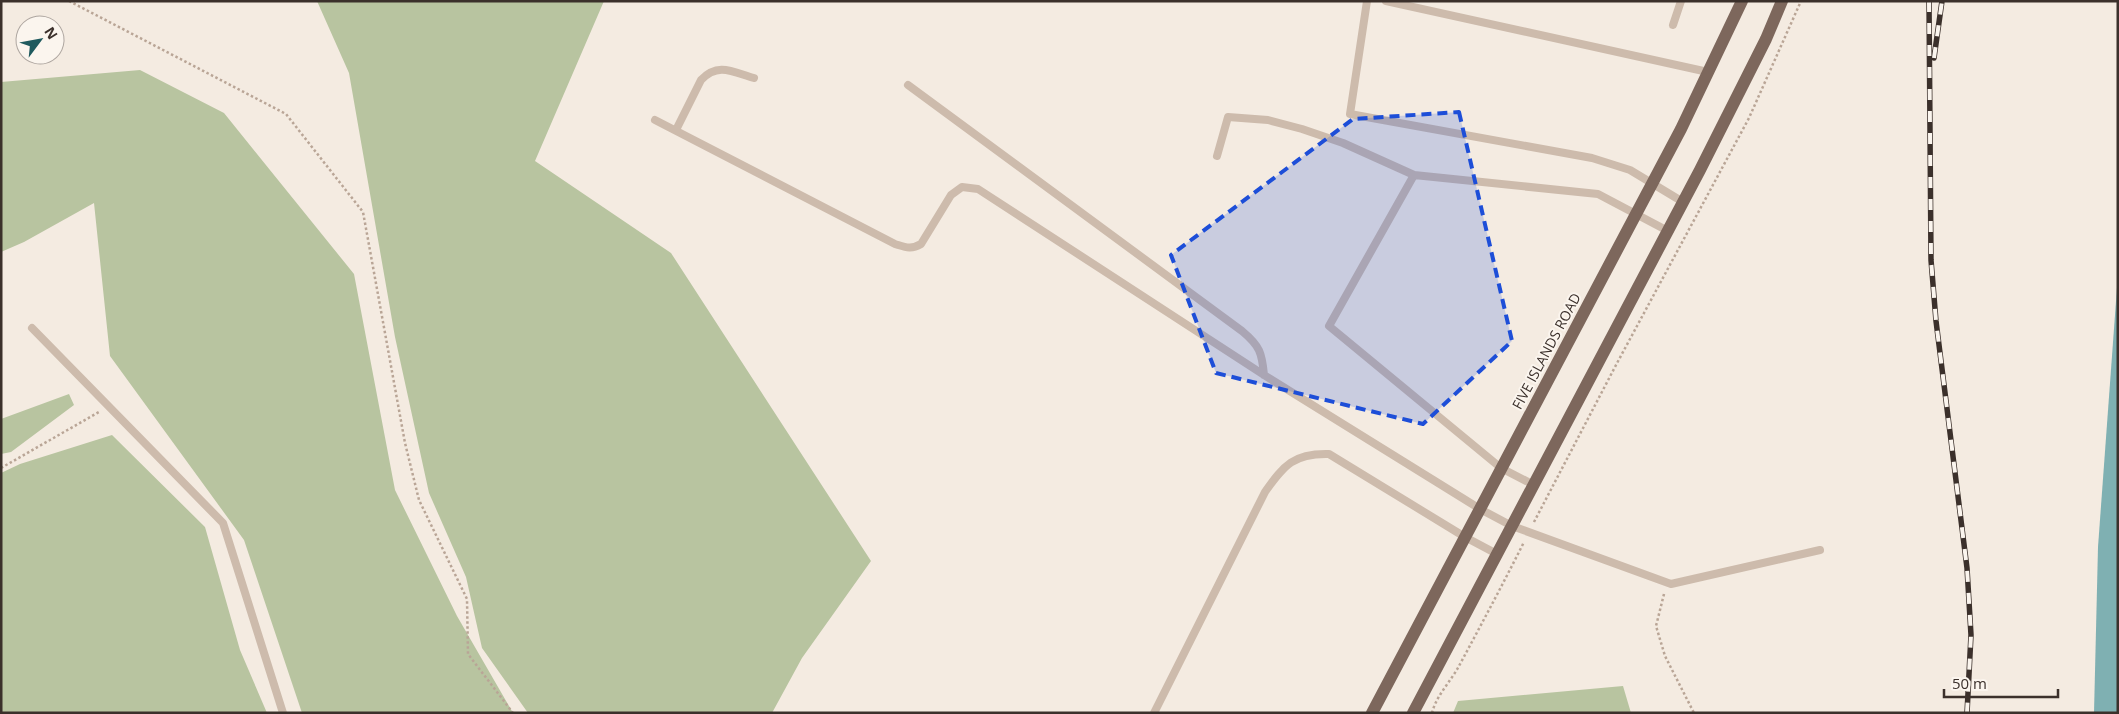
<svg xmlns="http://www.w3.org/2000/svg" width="2119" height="714" font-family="'Open Sans',sans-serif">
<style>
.green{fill:#b8c4a0}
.water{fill:#7fb0b2}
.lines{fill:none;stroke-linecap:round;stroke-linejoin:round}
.path{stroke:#b9a596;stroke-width:2.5;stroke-dasharray:2.5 2.5;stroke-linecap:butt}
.service{stroke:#cdbbac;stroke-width:8}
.primary{stroke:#7d675c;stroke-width:12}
.rail-casing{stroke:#3b302b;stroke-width:5.5}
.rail{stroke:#fbf5ee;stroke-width:4;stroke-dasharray:11;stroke-linecap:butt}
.marked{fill:#1d4ed8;fill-opacity:0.2;stroke:#1d4ed8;stroke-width:4;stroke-dasharray:10 6;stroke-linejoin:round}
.labels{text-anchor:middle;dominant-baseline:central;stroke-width:4;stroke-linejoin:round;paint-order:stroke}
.street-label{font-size:14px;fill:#3b302b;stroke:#fbf5ee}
</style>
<rect width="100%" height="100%" fill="#f4ebe1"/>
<path class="green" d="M317 1H604L535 161 671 253 871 561 802 658 772 713H528L482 648 466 577 429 493 395 337 349 73Z
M140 70 224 113 354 274 395 490 457 616 513 713H302L244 540 110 356 94 203 24 242 1 252V82Z
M69 394 74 405 11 452 1 454V419Z
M112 435 205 527 240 650 267 713H1V473L20 464Z
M1623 686 1631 713H1453L1458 701Z"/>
<path class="water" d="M2118 274V713H2094L2098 547Z"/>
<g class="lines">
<path class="path" d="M69 1 286 114 363 212 405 443 419 500 467 599 468 654 513 713
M1 468 99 412
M1534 522 1616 365 1749 118 1801 1
M1664 594 1656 626 1665 656 1694 713
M1432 713C1436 696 1451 681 1459 666 1481 625 1503 584 1524 542"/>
<path class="service" d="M1367 1 1350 114 1592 158 1630 170 1683 202
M1386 1 1708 72
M1673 25 1681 1
M908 85 1242 331C1260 346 1262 353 1264 375
M655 120 895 244C905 247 911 250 921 244L951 195 962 187 978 189 1264 375 1480 509 1512 526 1671 584 1820 550
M676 130 701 80C718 62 733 72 754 78
M1217 156 1228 117 1268 120 1302 129 1343 143 1414 175
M32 328 223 523 283 713
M1534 485 1501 468 1329 326 1414 175 1598 194 1668 231
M1154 713 1265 492C1284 465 1294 453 1329 454L1465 537 1497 554"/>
<path class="primary" d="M1372 713 1681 129 1742 1
M1413 713 1700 170 1766 39 1782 1"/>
<g class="rail-casing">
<path id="rail" d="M1929 1 1931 260 1936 321 1967 568 1971 635 1967 713
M1934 58 1942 1"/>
</g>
<use href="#rail" class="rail"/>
</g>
<path class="marked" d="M1459 112 1512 341 1423 424 1216 373 1171 255 1353 119Z"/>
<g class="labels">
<g class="street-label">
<text transform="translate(1546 351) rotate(-62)">FIVE ISLANDS ROAD</text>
</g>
</g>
<rect width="2119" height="714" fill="none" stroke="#3b302b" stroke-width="5"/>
<g transform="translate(40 40) rotate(58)"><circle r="24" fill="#fbf5ee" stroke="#aea6a0"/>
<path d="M0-4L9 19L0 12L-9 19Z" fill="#1f5a5e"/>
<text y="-8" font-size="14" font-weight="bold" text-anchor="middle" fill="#3b302b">N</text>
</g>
<path d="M1944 689v8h114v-8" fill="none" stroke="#3b302b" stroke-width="2.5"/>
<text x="1952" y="689" font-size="15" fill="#3b302b" stroke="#fbf5ee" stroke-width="4" paint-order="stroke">50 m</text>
</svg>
